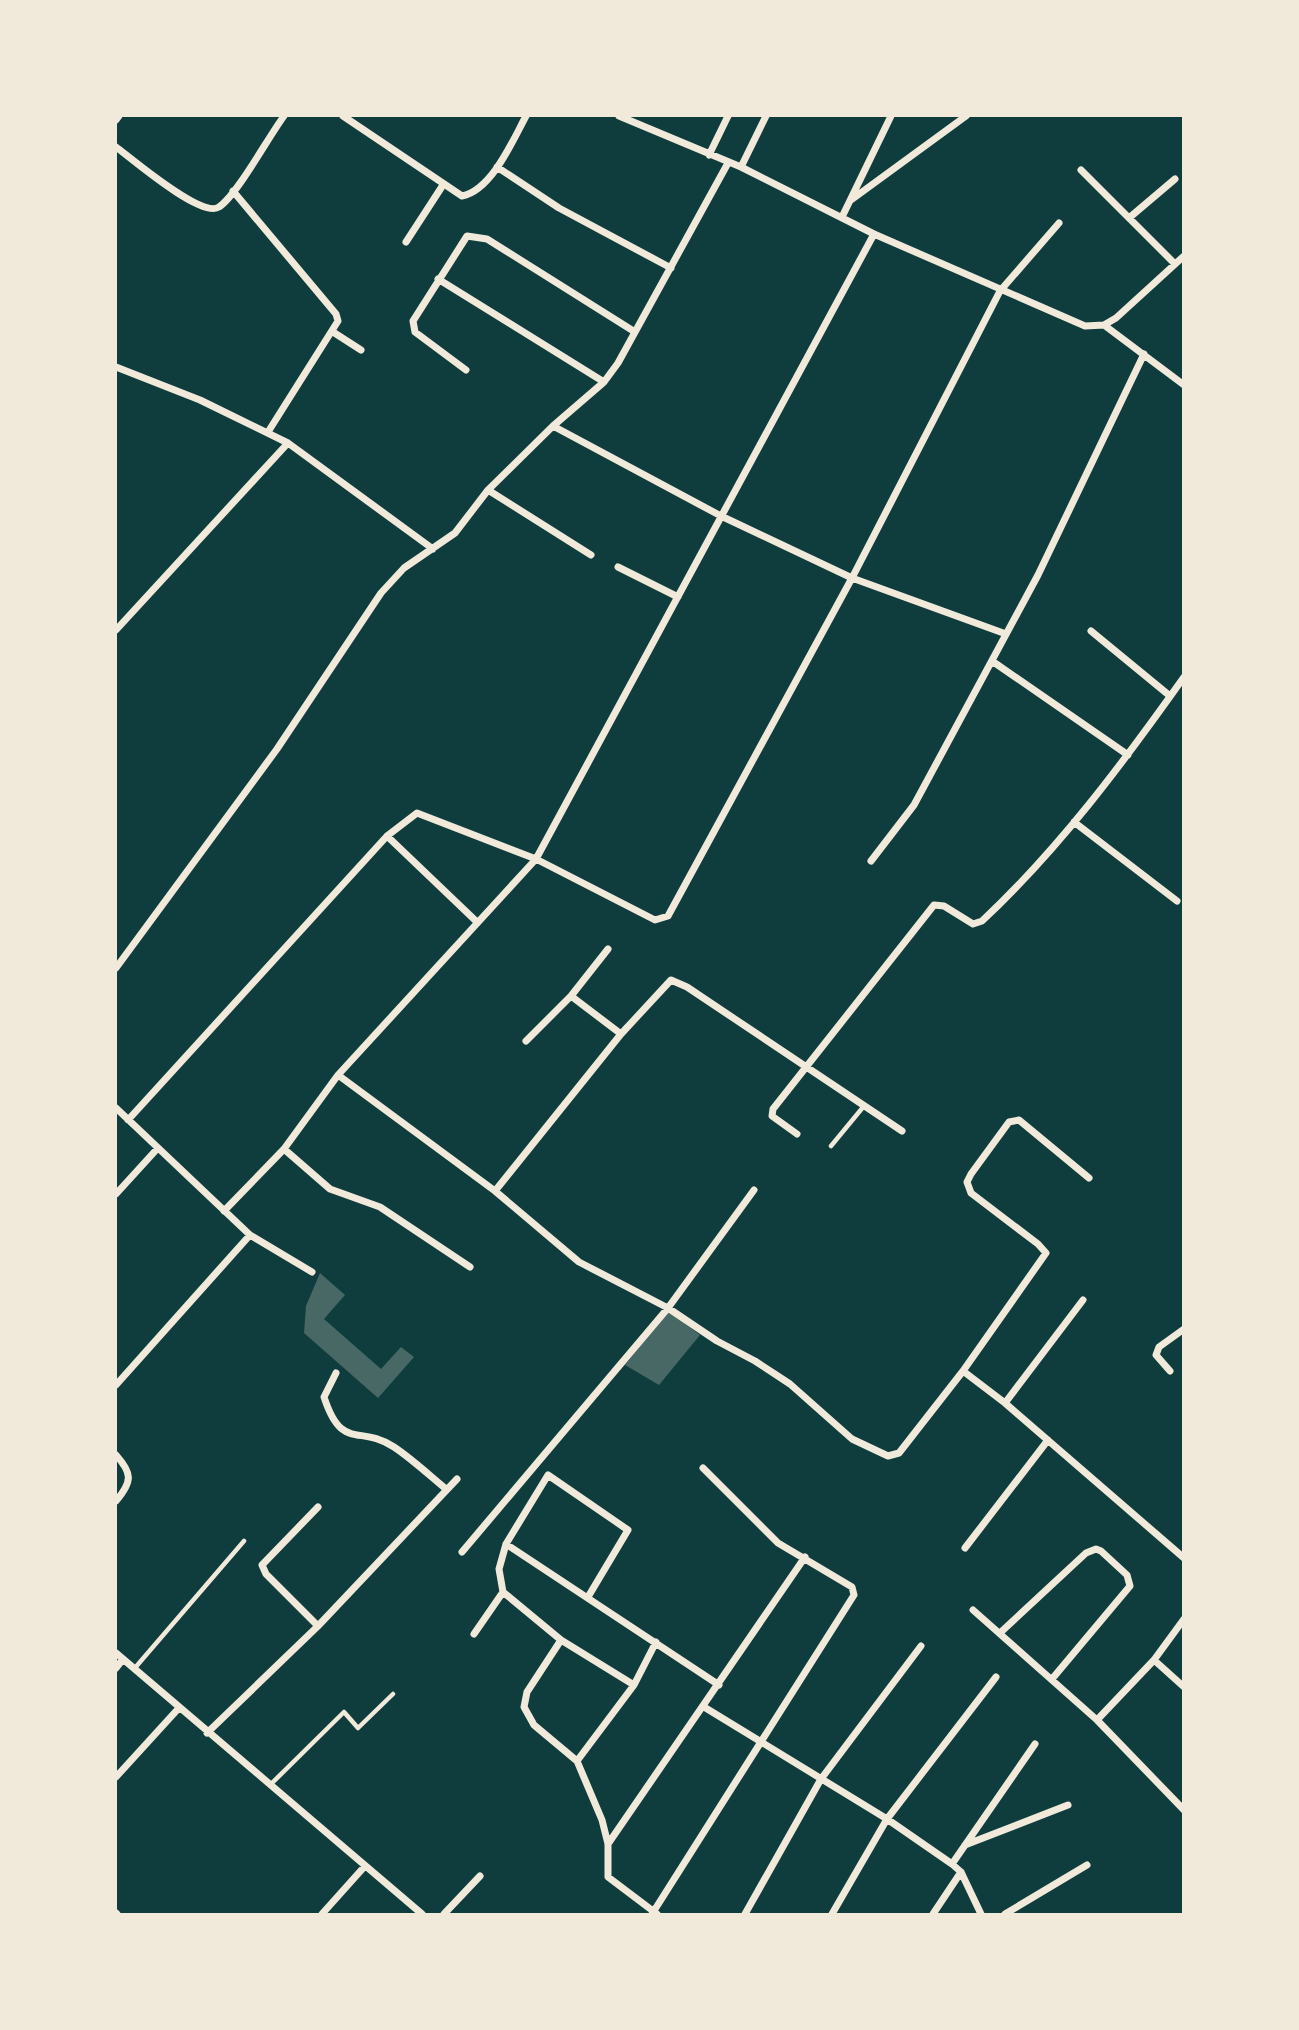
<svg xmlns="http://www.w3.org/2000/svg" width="1299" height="2030" font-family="'Archivo Narrow',sans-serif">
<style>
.building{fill:#486865}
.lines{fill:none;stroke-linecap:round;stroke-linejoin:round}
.service{stroke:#f1e9da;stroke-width:4.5}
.minor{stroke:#f1e9da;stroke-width:7}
</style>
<rect width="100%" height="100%" fill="#0f3d3e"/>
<path class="building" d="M320 1273 345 1295 324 1319 381 1369 401 1347 414 1357 378 1398 304 1333 306 1306Z
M669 1311 700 1335 659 1385 625 1365Z"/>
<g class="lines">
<path class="service" d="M831 1146 864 1106
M134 1669 244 1541
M270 1785 344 1712 358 1728 393 1694"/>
<path class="minor" d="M343 116 462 196C492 190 513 140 526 116
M619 116 741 167 874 234 1085 326 1104 325 1116 318 1184 256
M116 120 119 116
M116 147C132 159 202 219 219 207 237 195 269 136 284 116
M709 155 728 116
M497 167 559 208 671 268
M741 167 766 116
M1081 170 1175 264
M233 191 336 314 338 321 268 432
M851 200 966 116
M842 217 891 116
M1129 218 1175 179
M406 242 443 185
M438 279 604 382
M1104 325 1184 385
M333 332 361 350
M116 367 200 400 288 443 433 549
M466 370 415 332 413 321 467 236 487 239 635 332
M553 426 721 516 852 578 1006 634
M488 490 591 555
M618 567 678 597
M116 630 288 443
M1091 631 1170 696
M992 661 1128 755
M1074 822 1177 901
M387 836 477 922
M871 861 914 805 1038 575 1144 354
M116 968 277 749 381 593 404 568 455 533 488 490 553 426 604 382 618 363 728 163
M571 996 621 1034
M526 1041 571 996 608 949
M338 1075 495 1191 579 1262 668 1308 717 1341 755 1361 790 1384 852 1439 888 1456 899 1453 963 1371 1005 1403 1184 1558
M116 1108 250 1235 312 1272
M128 1120 387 836 417 813 536 859 655 920 668 916 852 578 1000 291 1059 223
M797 1134 772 1116 773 1109 934 905 944 906 973 924 982 921C1059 849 1123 763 1184 677
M284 1149 330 1189 380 1207 470 1267
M495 1191 621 1034 671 980 687 987 902 1131
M116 1194 157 1149
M224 1211 284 1149 338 1075 536 859 874 234
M963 1371 1046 1253 1038 1244 971 1193 967 1182 971 1174 1009 1122 1019 1120 1089 1178
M1170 1371 1156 1355 1159 1347 1184 1329
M336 1373 324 1397C342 1452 359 1424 394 1447 412 1459 429 1475 446 1489
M116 1385 250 1235
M1005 1403 1083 1300
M116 1455C132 1473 133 1481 116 1501
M318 1507 262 1565 266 1574 318 1626
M506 1544 719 1685
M965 1548 1048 1440
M462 1552 668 1308 754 1190
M588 1597 628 1530 548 1475 506 1544 499 1569 503 1592 561 1640 634 1685
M973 1610 1097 1720 1184 1810
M1001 1632 1086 1553 1096 1549 1101 1551 1127 1575 1130 1586 1052 1679
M474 1634 503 1592
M561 1640 527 1692 524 1707 534 1725 577 1761 602 1820 608 1844V1877L657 1914
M116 1653 422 1914
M1154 1660 1184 1619
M116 1668 123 1659
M704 1707 887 1819 952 1864 961 1872 981 1914
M1097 1720 1154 1660 1184 1687
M207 1733 318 1626 457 1479
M577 1761 634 1685 656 1642
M116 1777 178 1709
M608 1844 805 1557
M965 1845 1068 1805
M952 1864 1035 1744
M116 1913 117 1914
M322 1914 365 1866
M444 1914 480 1876
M652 1914 854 1595 852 1587 778 1543 703 1468
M745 1914 821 1779 921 1646
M832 1914 887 1819 996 1677
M933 1914 961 1872
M1005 1914 1087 1865"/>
</g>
<rect width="1299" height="2030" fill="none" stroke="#f1e9da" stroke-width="234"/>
</svg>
